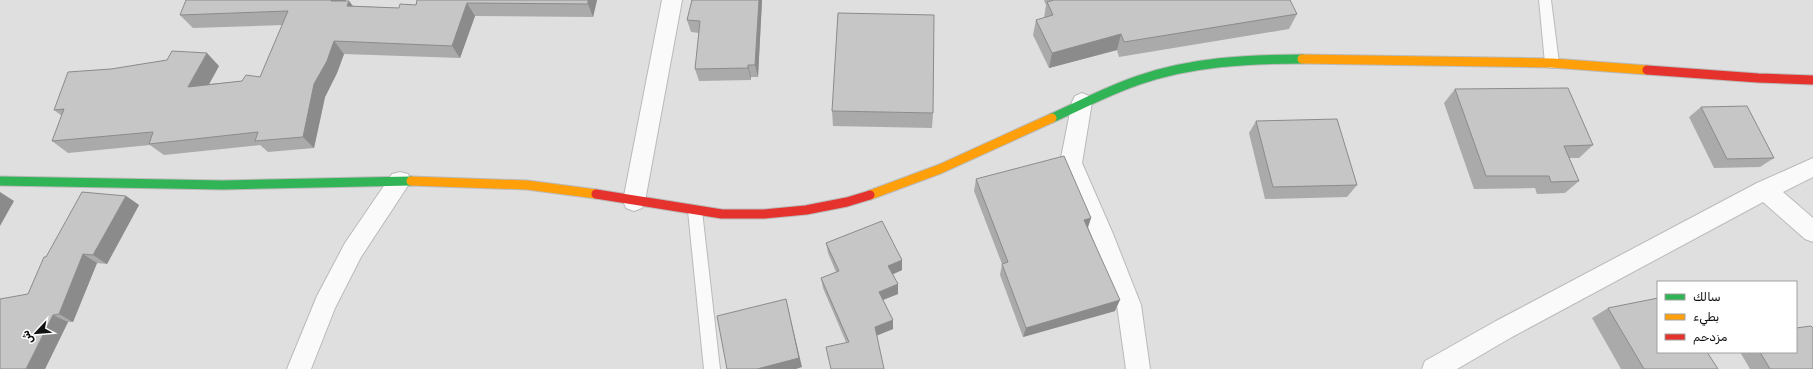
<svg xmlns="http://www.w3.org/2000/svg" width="1813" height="369" font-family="Rubik,'Noto Sans Arabic',sans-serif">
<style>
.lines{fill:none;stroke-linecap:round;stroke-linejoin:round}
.lane-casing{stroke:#bababa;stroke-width:2}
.street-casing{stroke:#bababa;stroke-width:2}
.fast-casing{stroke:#bababa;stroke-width:11}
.slow-casing{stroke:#bababa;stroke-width:11}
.jam-casing{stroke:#bababa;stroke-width:11}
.lane{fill:#fafafa;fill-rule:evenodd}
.street{fill:#fafafa;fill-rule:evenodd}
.fast{stroke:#30b455;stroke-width:9}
.slow{stroke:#ff9f0a;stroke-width:9}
.jam{stroke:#e5322d;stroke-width:9}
.wall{fill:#aaa}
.shaded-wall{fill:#8b8b8b}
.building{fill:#c6c6c6;stroke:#8b8b8b}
</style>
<rect width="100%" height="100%" fill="#dfdfdf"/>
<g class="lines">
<g class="lane-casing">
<path id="lane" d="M1539 0H1551L1559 63 1557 67 1552 68 1547 67 1545 63Z
M695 205 700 207 702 211 720 369H704L688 211 690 207Z"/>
</g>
<g class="street-casing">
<path id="street" d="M662 0H682L645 201 642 208 634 211 626 208 623 201Z
M1082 93 1089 96 1092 102 1082 163 1113 234 1141 305 1150 369H1126L1117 305 1091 234 1060 163 1072 102 1075 96Z
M1813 158V177L1783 192 1813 218V242L1805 239 1763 202 1512 337 1457 369H1422L1425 361 1496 321 1757 183Z
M400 172 408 174 411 181 361 257 335 308 311 369H287L317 296 345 243 392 174Z"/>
</g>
<g class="fast-casing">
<path id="fast" d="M1052 118C1081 105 1109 90 1139 80 1191 62 1247 59 1302 59
M0 181 223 185 411 181"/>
</g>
<g class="slow-casing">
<path id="slow" d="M1302 59 1552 63 1647 70
M411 181 527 185 596 194
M870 195 940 169 1052 118"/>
</g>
<g class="jam-casing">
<path id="jam" d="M1647 70 1758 78 1813 80
M596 194 722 214H764L806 210 847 202 870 195"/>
</g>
<use href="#lane" class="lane"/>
<use href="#street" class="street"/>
<use href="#fast" class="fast"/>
<use href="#slow" class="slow"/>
<use href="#jam" class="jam"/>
</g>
<path class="wall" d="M417 0H597L593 17 475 16 460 58 344 54 337 73 325 97 314 148 268 152 260 145 164 155 150 145 68 153 52 141 62 116 54 110 219 66 209 84 242 81 260 77 283 25 193 28 180 15 346 1H349L353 6 399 8 416 5Z
M692 0H762L758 77H751V80L699 81 695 69 699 33 691 32 687 20Z
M1044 0H1290L1297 14 1289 29 1119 57 1117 50 1049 68 1033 35 1036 20 1044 18 1046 5Z
M1455 89 1593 145 1579 158H1569L1579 181 1565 193 1537 194 1535 188 1474 189 1444 103Z
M1701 107 1774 158 1760 167 1714 168 1689 117Z
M832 111 933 113 932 128 833 126Z
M1256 121 1357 185 1347 197 1265 199 1249 133Z
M976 179 1091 218 1088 228 1115 311 1023 337 1000 275 1002 264 974 191Z
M126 196 139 205 107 264 97 263 73 322H68L45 369 28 294Z
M826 243 902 260V270L893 274 898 294 883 300 893 329 877 335 846 342 823 288 821 278 836 272 828 253Z
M1608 308 1718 369H1621L1592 318Z
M1813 328V369H1750L1740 352H1796Z"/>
<path class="shaded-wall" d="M331 0H346L341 14 331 1Z
M588 0H597L593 17 588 4Z
M759 0H762L758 77 755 65Z
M349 1 359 15 347 6Z
M467 3 475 16 460 58 452 46Z
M1121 34 1117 50 1049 68 1052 53Z
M334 41 344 54 337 73 325 97 314 148 303 137 314 84Z
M207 53 219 66 201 99 188 87Z
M748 65 751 77V80L748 68Z
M0 192 14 201 0 226Z
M126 196 139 205 107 264 93 255Z
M1091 218 1087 229 1084 220Z
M83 254 97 263 73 322 59 314Z
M902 260V270L889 276 888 266Z
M898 284V294L880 301 879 292Z
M786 299 802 367 796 369H757Z
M1120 300 1115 311 1023 337 1026 328Z
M53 315 68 322 45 369H26Z
M893 320V329L876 336 875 327Z"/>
<path class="building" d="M186 0H331V1H349L347 6 399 8 400 4 416 5 417 0H588V4L467 3 452 46 334 41 327 61 314 84 303 137 255 141 258 132 149 144 153 132 52 141 64 109 54 110 68 72 111 69 167 60 172 51 207 53 188 87 242 81 246 75 260 77 288 11 180 15Z
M692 0H759L755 65H748V68L695 69 700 21 687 20Z
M1054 0H1290L1297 14 1124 42 1121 34 1052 53 1036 20 1053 15 1047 2Z
M838 13 934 15 933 113 832 111Z
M1568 88 1593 145 1564 146 1579 181 1551 182 1549 176H1486L1455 89Z
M1747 106 1774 158 1727 159 1701 107Z
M1337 119 1357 185 1273 187 1256 121Z
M1064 156 1091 218 1084 220 1120 300 1026 328 1002 264 1008 262 976 179Z
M82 192 126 196 93 255 83 254 59 314 53 315 26 369H0V299L28 294 44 257H46Z
M882 221 902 260 888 266 898 284 879 292 893 320 875 327 884 369H831L826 347 849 342 821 278 839 271 826 243Z
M1658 298V352H1707L1718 369H1644L1608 308Z
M786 299 799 358 757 369H727L717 316Z
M1811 326 1813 328V369H1770L1760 352H1796V328Z"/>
<rect x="1657" y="281" width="140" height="72" fill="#ffffff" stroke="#9fa0a0"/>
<rect x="1665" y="294" width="20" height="6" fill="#30b455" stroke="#9fa0a0"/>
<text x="1693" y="301" font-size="12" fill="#101111">سالك</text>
<rect x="1665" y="314" width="20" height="6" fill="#ff9f0a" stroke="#9fa0a0"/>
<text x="1693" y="321" font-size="12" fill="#101111">بطيء</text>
<rect x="1665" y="334" width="20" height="6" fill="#e5322d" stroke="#9fa0a0"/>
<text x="1693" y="341" font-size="12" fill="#101111">مزدحم</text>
<g transform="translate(36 333) rotate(244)" stroke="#ffffff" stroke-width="3" paint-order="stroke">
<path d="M0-3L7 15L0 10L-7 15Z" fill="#101111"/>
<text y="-6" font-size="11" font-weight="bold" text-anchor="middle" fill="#101111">ش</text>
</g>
</svg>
